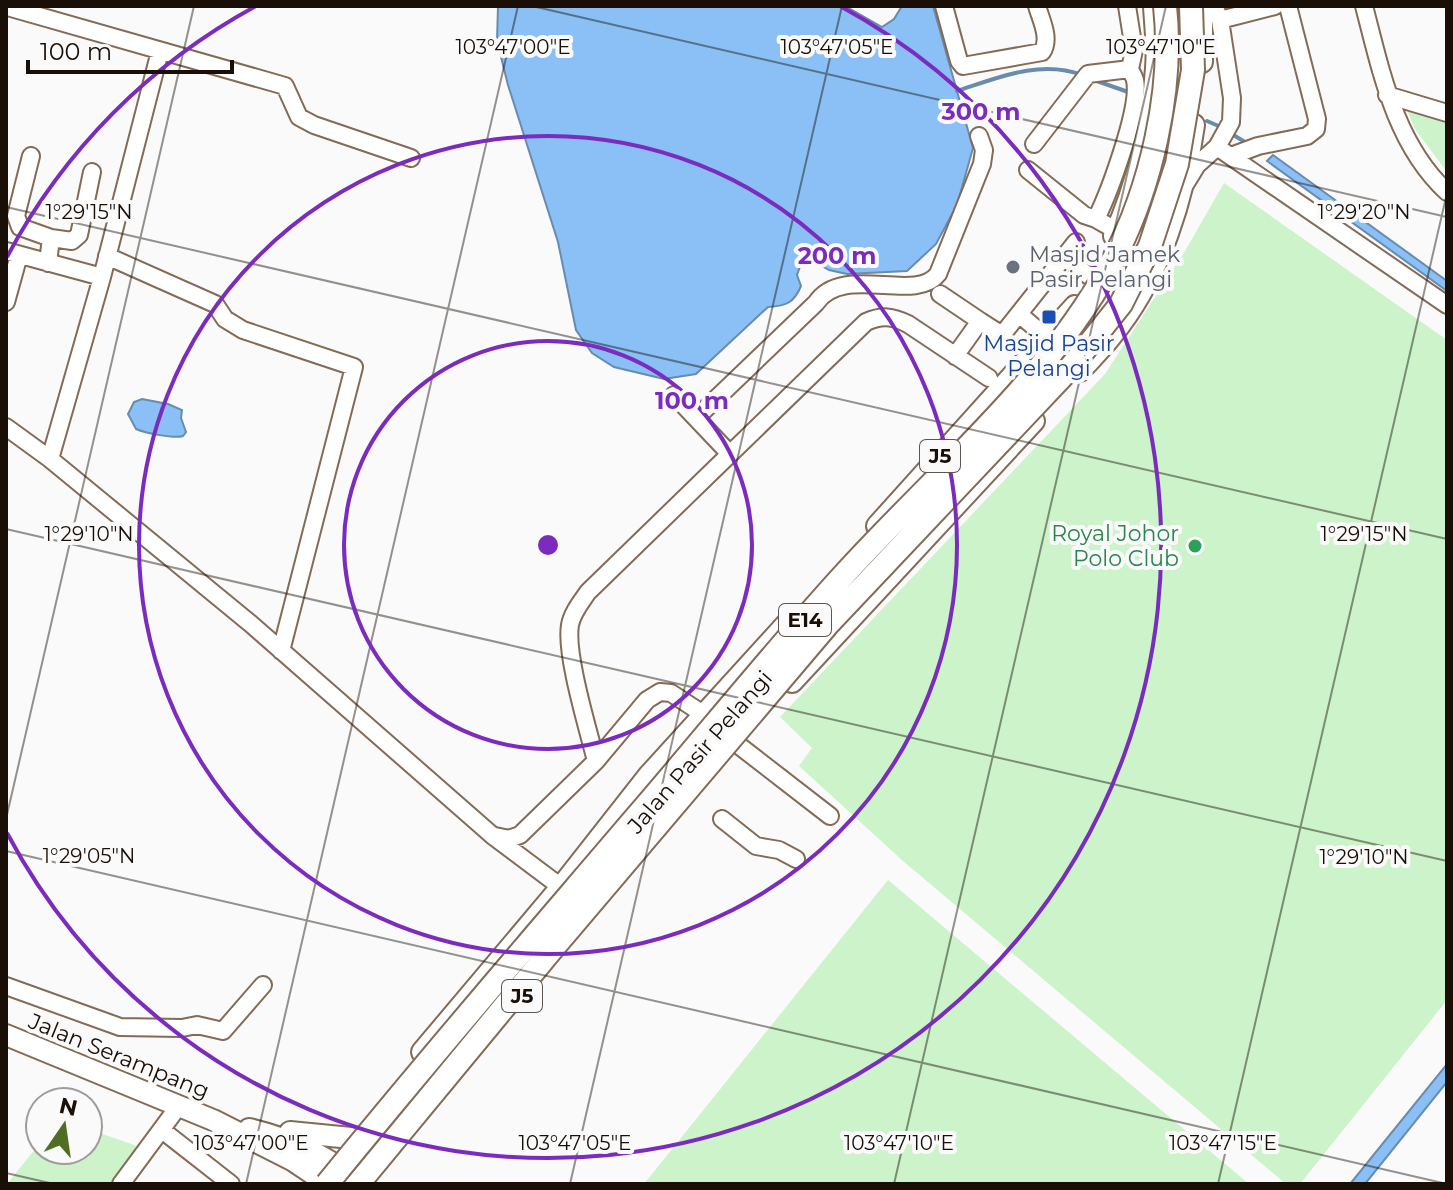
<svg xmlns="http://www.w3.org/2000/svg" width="1453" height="1190" font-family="Montserrat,sans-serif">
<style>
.green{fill:#ccf3ca}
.water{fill:#8ac0f6;stroke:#688bae;stroke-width:2}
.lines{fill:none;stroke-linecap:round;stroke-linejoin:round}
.stream{stroke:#688bae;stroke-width:4}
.minor-casing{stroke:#846b56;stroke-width:20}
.major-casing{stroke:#846b56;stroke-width:24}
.minor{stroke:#fff;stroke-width:16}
.major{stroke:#fff;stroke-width:20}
.highway-bridge-casing{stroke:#846b56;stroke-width:26;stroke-linecap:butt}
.highway-bridge{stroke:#fff;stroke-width:22}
.ticks{fill:none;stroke:#190f07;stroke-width:2;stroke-opacity:0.45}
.ring{fill:none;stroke:#7b2cbf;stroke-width:4}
.worship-dot{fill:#6b7280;stroke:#fafafa;stroke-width:3}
.transit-dot{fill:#1a4fb4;stroke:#fafafa;stroke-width:3}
.leisure-dot{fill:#2e9e5b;stroke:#fafafa;stroke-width:3}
.labels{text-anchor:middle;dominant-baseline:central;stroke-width:8;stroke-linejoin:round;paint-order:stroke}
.shield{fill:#fafafa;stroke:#5c5650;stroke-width:2}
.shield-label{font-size:20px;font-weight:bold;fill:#190f07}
.worship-label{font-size:22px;fill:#5b616d;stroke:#fafafa;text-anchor:start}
.transit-label{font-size:22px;fill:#164399;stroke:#fafafa}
.leisure-label{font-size:22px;fill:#27864d;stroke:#fafafa;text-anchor:end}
.street-label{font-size:22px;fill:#190f07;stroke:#fafafa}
.ticks-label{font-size:20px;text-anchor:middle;fill:#190f07;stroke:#fafafa;stroke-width:8;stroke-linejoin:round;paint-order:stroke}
.centre{fill:#7b2cbf;stroke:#fafafa;stroke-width:4}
.ring-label{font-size:24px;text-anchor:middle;font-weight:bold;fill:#7b2cbf;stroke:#fafafa;stroke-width:8;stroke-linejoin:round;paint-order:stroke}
</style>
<rect width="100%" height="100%" fill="#fafafa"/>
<path class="green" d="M1406 108 1447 120V172L1415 129Z
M1224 183 1447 340V1000L1300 1184H1286L903 861 799 766 812 748 780 717 1105 374 1185 251Z
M888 880 1249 1184H644Z
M88 1129 140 1147 109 1184H7L40 1143V1150H88Z"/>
<path class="water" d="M498 6H845L882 27 894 19 902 6H933L973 148 957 205 936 244 907 271 847 274 829 270 812 260 801 264 797 275 801 286C794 303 786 306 768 307L696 374 664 379 614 367 592 353 576 330 558 242 508 85 497 41Z
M1273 155 1447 281V291L1267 161Z
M142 399 168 404 182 410 181 418 186 432 183 436C175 439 145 433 136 429L128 414 134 402Z
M1447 1064V1082L1365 1184H1350Z"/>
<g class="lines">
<path class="stream" d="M1094 80 1131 93
M957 91C997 78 1040 59 1082 75
M1207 121 1223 128
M1230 133 1250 145"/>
<g class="minor-casing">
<path id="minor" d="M944 6 959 61 963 66 1042 52C1051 39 1041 20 1037 6
M1364 6C1381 71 1395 144 1447 192
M11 8 285 86 299 117 314 125 411 158
M1220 20 1275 6
M1387 95 1447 113
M1034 144 1088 74 1130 69 1134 50 1127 6
M1217 147 1447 305
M31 156 16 216 20 227 51 238
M1231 156 1258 146 1307 136 1316 129 1317 119 1288 6
M1028 170 1084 215 1096 219 1117 231
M1186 183 1197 165 1217 147 1231 122 1232 98 1220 20 1214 6
M1096 219C1109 193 1141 107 1135 80 1134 76 1131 72 1130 69
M6 251 102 277
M107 256 215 304 225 319 243 330 354 367 281 651
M1064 257 1093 279
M48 263 51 238 72 241 79 235 92 172
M940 294 980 321
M6 302 19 255
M1019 314 1047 338
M955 356 980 321 1002 335 1076 242
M697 417 816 303C843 263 915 304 938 274L982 164 984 150 979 136
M6 427 50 459 251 624 493 836 561 887
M730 454 866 322C882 315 892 316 908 324L989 378
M50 459 102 277 160 51
M596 761C588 729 565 654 570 625 572 613 581 602 588 592L730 454 674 395
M722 819 756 846 779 850 796 859
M495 836 509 839 520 835 596 761 647 700 660 692 671 693 703 714 737 744 830 816
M6 986 120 1027 182 1028 197 1025 223 1031 263 985
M162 1130 231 1184
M121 1184 178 1107"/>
</g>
<g class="major-casing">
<path id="major" d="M1202 62V6
M1114 236C1136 188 1153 120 1156 68 1158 48 1155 26 1154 6
M1080 371C1091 359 1103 347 1113 334 1160 276 1184 198 1194 125
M877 526 1075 306
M792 682 1034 421
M6 1035 213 1120 292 1160 328 1184
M422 1052 561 887 649 775 790 620
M249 1129C292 1139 327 1157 363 1183
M290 1132 351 1138"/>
</g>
<use href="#minor" class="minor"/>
<use href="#major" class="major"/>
<g class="highway-bridge-casing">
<path id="highway-bridge" d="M327 1184C428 1059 534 937 638 815 706 736 771 655 841 578 933 476 1044 386 1111 264 1151 190 1174 89 1165 6
M358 1184 548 954 828 624 1070 368 1121 304 1150 246 1177 164 1193 70 1191 6"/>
</g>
<use href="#highway-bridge" class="highway-bridge"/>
</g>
<path class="ticks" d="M532 6 1447 217M6 207 1447 539M6 529 1447 861M6 819 194 6M6 851 1447 1184M6 1173 54 1184M246 1184 518 6M570 1184 842 6M894 1184 1166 6M1218 1184 1447 193"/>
<g class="ring">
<circle cx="548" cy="545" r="204"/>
<circle cx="548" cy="545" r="409"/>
<path d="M7 257A613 613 0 0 1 256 6M840 6A613 613 0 1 1 7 833"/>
</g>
<circle class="worship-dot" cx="1013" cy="267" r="8"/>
<rect class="transit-dot" x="1041" y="309" width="16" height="16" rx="4"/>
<circle class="leisure-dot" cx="1195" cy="546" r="8"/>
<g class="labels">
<g class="shield">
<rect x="920" y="440" width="40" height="32" rx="6"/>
<rect x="779" y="604" width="52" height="32" rx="6"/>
<rect x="502" y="980" width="40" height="32" rx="6"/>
</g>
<g class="shield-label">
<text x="940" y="456">J5</text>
<text x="805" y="620">E14</text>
<text x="522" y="996">J5</text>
</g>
<g class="worship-label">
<text x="1029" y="254">Masjid Jamek<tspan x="1029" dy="25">Pasir Pelangi</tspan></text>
</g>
<g class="transit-label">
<text x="1049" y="343">Masjid Pasir<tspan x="1049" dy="25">Pelangi</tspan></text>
</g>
<g class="leisure-label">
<text x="1179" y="533">Royal Johor<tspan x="1179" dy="25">Polo Club</tspan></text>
</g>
<g class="street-label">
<text transform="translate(700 752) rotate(-49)">Jalan Pasir Pelangi</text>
<text transform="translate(119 1056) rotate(22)">Jalan Serampang</text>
</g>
</g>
<g class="ticks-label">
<text x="513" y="54">103°47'00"E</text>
<text x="837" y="54">103°47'05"E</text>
<text x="1161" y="54">103°47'10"E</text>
<text x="89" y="219">1°29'15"N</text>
<text x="1364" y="219">1°29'20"N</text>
<text x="89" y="541">1°29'10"N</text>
<text x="1364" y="541">1°29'15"N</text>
<text x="89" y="863">1°29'05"N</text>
<text x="1364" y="864">1°29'10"N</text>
<text x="251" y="1150">103°47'00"E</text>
<text x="575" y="1150">103°47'05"E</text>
<text x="899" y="1150">103°47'10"E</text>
<text x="1223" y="1150">103°47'15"E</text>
</g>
<circle cx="548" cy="545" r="12" class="centre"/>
<g class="ring-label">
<text x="981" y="120">300 m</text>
<text x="837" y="264">200 m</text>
<text x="692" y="409">100 m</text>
</g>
<rect width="1453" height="1190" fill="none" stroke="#190f07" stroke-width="16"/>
<g transform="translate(64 1126) rotate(13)"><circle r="38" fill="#fafafa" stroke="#a09c99" stroke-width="2"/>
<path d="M0-6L14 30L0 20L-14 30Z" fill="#4f6e24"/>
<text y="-12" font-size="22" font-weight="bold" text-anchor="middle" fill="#190f07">N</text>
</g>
<path d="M28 60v12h204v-12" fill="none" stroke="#190f07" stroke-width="4"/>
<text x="40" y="60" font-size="24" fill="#190f07" stroke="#fafafa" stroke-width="6" paint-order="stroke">100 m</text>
</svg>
